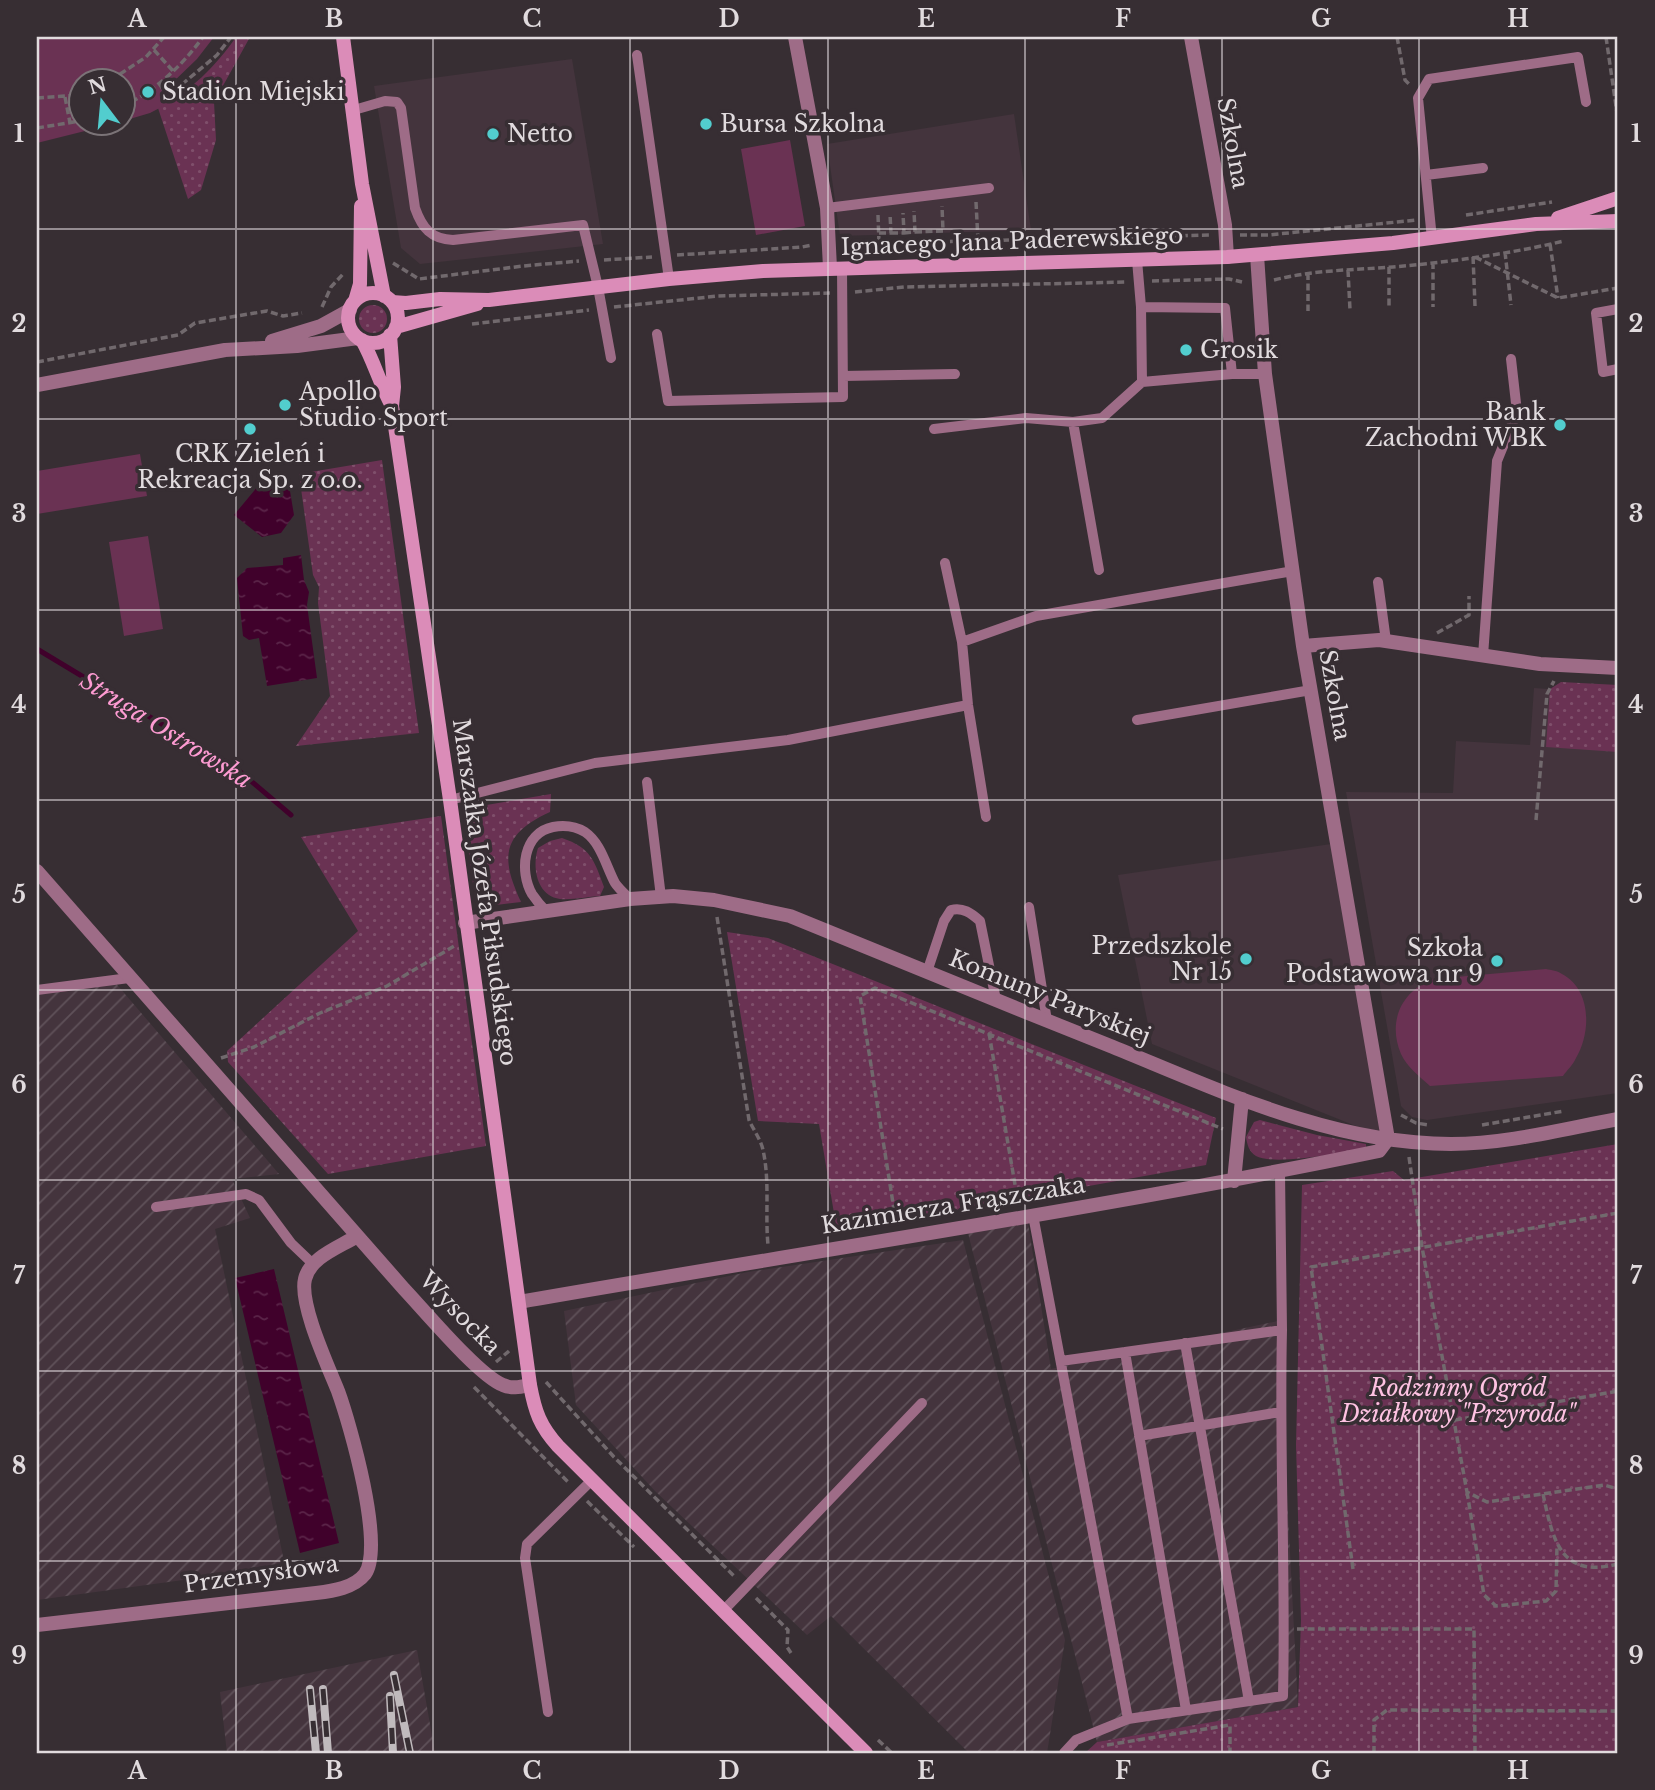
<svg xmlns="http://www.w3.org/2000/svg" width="1655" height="1790" font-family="'Libre Baskerville',serif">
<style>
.built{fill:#44343d}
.industrial{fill:url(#industrial-furrows)}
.green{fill:url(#green-dots)}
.pitch{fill:#6a3253}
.water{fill:url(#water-ripples)}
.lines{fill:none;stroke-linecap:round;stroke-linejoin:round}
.stream{stroke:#40012b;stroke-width:5}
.path{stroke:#71696d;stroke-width:3.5;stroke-dasharray:7 3.5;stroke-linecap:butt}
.lane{stroke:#9e6c87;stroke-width:10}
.street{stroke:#9e6c87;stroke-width:14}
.secondary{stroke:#db8cb8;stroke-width:14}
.rail-casing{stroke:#c0babd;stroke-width:8}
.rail{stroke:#372e33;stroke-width:5;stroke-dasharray:16;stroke-linecap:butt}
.grid{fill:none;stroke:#e1dbde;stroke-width:2;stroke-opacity:0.55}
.poi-dot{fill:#52cdce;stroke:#372e33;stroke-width:2.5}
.labels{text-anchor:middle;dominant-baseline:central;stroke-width:7;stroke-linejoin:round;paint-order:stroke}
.poi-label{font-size:23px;fill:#e1dbde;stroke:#372e33;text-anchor:start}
.street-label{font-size:23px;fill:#e1dbde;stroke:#372e33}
.park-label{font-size:23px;font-style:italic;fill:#fec2e2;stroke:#372e33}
.water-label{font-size:24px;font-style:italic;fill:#fd9bd2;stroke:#372e33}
.neatline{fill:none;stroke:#e1dbde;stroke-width:2.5}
.grid-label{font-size:23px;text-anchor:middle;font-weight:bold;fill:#e1dbde}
</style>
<defs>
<pattern id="industrial-furrows" width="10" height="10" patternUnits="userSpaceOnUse" patternTransform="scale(1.75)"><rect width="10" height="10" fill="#44343d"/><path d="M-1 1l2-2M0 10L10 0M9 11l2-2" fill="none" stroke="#5f5159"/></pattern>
<pattern id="green-dots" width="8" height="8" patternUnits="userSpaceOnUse" patternTransform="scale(1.75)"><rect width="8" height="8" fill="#6a3253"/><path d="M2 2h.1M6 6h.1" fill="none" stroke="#7f4f6b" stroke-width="1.8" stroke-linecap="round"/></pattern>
<pattern id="water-ripples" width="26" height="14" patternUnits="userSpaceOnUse" patternTransform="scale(1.75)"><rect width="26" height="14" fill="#40012b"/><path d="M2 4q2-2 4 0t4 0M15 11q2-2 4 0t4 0" fill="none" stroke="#5b2549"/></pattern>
</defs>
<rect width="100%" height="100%" fill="#372e33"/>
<path class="built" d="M572 59 603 244 420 264 401 248 374 86Z
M1014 114 1031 230 840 236 827 144Z
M1534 688 1618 694V1093L1427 1120 1412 1117 1401 1106 1346 792 1453 793 1456 741 1530 745Z
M1338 843 1388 1139 1152 1044 1118 875Z"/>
<path class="industrial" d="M113 980 279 1174 232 1179 250 1218 215 1229 285 1566 37 1600V988Z
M1028 1223 1051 1369 1278 1321 1298 1707 1097 1742 968 1233Z
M963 1240 1065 1640 1047 1753H969L831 1616 807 1635 655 1491 576 1405 564 1311 748 1272Z
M417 1650 435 1753H227L220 1692Z"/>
<path class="green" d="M236 37H250L214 102 216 140 201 190 188 199 158 108C190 92 216 66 236 37Z
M359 319a14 14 0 1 1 28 0a14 14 0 1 1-28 0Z
M382 460 419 733 296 746 330 696 318 603 319 587 313 575 299 474Z
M1561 682 1618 685V752L1546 747 1550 689Z
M551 794 550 812C502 834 500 857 521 902L496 905 484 898 473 884 463 809Z
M441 816 486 1146 328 1174 228 1062 227 1051 358 931 301 837Z
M562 838C591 848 594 860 604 887L600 896C587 897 572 900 560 899 536 896 532 866 538 848L550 841Z
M727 932 768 938 1216 1118 1206 1165 837 1231 819 1124 758 1121Z
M1260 1120 1317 1135 1366 1144V1147C1346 1153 1273 1166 1256 1156 1249 1152 1247 1144 1246 1137L1254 1122Z
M1618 1144V1753H1085L1097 1742 1298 1707 1301 1620 1296 1445 1302 1185 1393 1171 1404 1180Z"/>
<path class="pitch" d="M37 37H214L197 59 170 85 177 99 150 113 123 121 122 80H80V122L117 123 37 143Z
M790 140 805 226 756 235 741 149Z
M140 454 147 496 37 514V471Z
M148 536 163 629 124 636 109 542Z
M1546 969C1551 970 1558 971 1562 974 1592 990 1591 1033 1576 1058 1573 1065 1567 1070 1563 1076L1430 1086C1420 1077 1407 1067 1401 1054 1387 1021 1402 990 1434 979Z"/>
<path class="water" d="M268 484 273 487 289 485 294 515 281 533 262 537 234 515 258 486Z
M301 555 304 580 309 592 307 605 317 678 267 686 259 638 249 640 243 636 237 578 247 568 283 565V558Z
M274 1269 339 1543 300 1553 235 1278Z"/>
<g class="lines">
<path class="stream" d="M37 649 238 770 291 815"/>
<path class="path" d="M1397 37 1405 80 1411 86
M1606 37 1618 120
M154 50 174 72
M111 80 146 57 164 37
M160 85 168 96 217 55 231 37
M65 97 70 123
M37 98 77 95
M122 107C156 90 181 67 203 37
M37 128 80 121
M976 202 978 241
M878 215 879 243
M1466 215 1552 202
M915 232 943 231 942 206
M879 233H891L890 214
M891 233H904L903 213
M904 233 915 232 914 211
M1240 235H1268L1417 220
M845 244 1211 235
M1550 244 1558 298
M1505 252 1511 305
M677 255 802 247 812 245
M604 260 652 257
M1433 262V307
M393 263 419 279 523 266 579 261
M1389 267V309
M1348 270 1350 310
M1308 273V311
M1274 280C1313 270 1353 270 1393 267 1450 262 1509 254 1564 241
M1152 281 1229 279 1242 282
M855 292 904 287 1127 282
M1475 306 1473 256 1558 298 1618 288
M322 307 331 287 344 273
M614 307 718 296 830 293
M472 324 589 310
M37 362 178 335 195 323 267 311 283 316 302 313
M1437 633 1469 615V596
M1536 820 1547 694 1554 681
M717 917 749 1120C753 1129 761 1140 763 1150 770 1181 765 1214 768 1245
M989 1033 1018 1202
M221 1058 254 1047 320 1013 387 986 456 945
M1401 1115 1416 1123 1429 1125
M1482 1125 1564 1111
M1409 1157 1422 1247 1467 1492 1487 1502 1604 1485 1618 1489
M896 1222 860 996 875 988 1223 1129
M496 1362 509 1351
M546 1382 614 1457 736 1578
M474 1387 569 1483
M1455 1420 1618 1391
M1467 1492 1484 1595 1496 1606 1546 1601 1556 1591 1557 1546
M1543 1494C1553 1540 1560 1579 1618 1564
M587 1501 634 1547
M1353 1569 1311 1267 1618 1213
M756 1598 788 1630 787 1647 791 1653
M1297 1629H1474L1475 1753
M878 1740 892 1753
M1107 1745 1230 1725V1753
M1374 1753V1720L1387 1710 1618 1711"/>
<path class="lane" d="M637 55 669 279
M354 110 385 101 397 102 401 108 415 208C422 228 431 239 453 240L583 225 598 287 611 358
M1426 175 1483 168
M827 208 989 188
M1432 239 1418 98 1429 79 1578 57 1586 102
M1137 260 1141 307 1225 308 1232 374H1265
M1141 307 1142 382 1232 374
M1618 309 1596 313 1603 372 1618 369
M657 334 668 401 843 397 842 268
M843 376 955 374
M1073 422 1099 570
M934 429 1026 418 1073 422 1102 418 1142 382
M945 563 962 642
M1378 582 1386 641
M1483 656 1497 461 1517 412 1511 359
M1137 720 1311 690
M647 782 661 897
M450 800 595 763 788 740 968 705
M986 817 968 705 962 642 1036 616 1293 571
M1029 907 1047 1021
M546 911C541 906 536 900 532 894 519 871 523 833 553 827 564 825 575 826 585 832 601 843 606 866 615 883 619 889 625 894 630 899
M927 972 944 921 951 910C963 907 971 913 980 921L996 1000
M37 990 129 978
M1280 1172 1282 1330
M156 1207 246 1194 259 1200 291 1243 312 1263
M1033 1215 1128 1719 1076 1740 1064 1753
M1185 1343 1249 1701
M1125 1352 1186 1710
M1061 1361 1282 1330C1279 1452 1286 1574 1283 1696L1128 1719
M1139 1436 1280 1412
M723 1611 922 1403
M548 1712 525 1558 527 1544 592 1480"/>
<path class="street" d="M795 37 827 208 830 268
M1191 37 1225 225 1227 257
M272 341 321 326 350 310
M37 385 225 350 297 346 358 338
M1303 646 1379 640 1540 664 1618 668
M37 871 404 1289C424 1310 479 1376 503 1385 512 1389 520 1387 530 1385
M465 923 630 899 673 896 714 900 790 916C897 960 1005 1004 1113 1047 1221 1091 1332 1144 1451 1144 1507 1144 1563 1129 1618 1119
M1234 1181 1242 1099
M519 1302C805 1252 1094 1210 1379 1151L1388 1139 1303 646 1265 374 1257 255
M37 1625 316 1593C333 1591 354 1588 365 1574 385 1546 350 1424 338 1391 328 1366 299 1304 305 1279 310 1257 340 1247 357 1236"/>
<path class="secondary" d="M343 37 362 184 384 296
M1558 218 1618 198
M348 318a25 25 0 1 1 50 0a25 25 0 1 1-50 0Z
M355 301 360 284 361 206
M392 302 406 303 440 299 489 300 669 279 763 271 1227 257 1393 243 1536 224 1618 221
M396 327 477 304
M390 335 394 387 392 406 450 800 530 1385C535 1412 540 1426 558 1446L866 1753
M362 340C374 361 380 385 392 406"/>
<g class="rail-casing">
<path id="rail" d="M394 1675 410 1753
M310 1689 316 1753
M323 1689 328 1753
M390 1696 393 1753"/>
</g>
<use href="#rail" class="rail"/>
</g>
<path class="grid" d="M236 37V1753M433 37V1753M630 37V1753M828 37V1753M1025 37V1753M1222 37V1753M1419 37V1753M37 229H1618M37 419H1618M37 610H1618M37 800H1618M37 990H1618M37 1180H1618M37 1371H1618M37 1561H1618"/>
<g class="poi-dot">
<circle cx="148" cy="92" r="7"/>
<circle cx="706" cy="124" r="7"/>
<circle cx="493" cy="134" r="7"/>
<circle cx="1186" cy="350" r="7"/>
<circle cx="285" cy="405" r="7"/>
<circle cx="1560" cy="425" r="7"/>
<circle cx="250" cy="429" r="7"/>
<circle cx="1246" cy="959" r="7"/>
<circle cx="1497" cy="961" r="7"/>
</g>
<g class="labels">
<g class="poi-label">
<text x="162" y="92">Stadion Miejski</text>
<text x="720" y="124">Bursa Szkolna</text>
<text x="507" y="134">Netto</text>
<text x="1200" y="350">Grosik</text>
<text x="299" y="392">Apollo<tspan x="299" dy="26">Studio Sport</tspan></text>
<text x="1546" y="412" text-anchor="end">Bank<tspan x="1546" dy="26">Zachodni WBK</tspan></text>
<text x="250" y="454" text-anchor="middle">CRK Zieleń i<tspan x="250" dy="26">Rekreacja Sp. z o.o.</tspan></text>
<text x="1232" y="946" text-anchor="end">Przedszkole<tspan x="1232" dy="26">Nr 15</tspan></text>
<text x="1483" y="948" text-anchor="end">Szkoła<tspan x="1483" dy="26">Podstawowa nr 9</tspan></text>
</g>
<g class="street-label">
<text transform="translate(1233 143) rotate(80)">Szkolna</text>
<text transform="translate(1012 241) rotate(-2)">Ignacego Jana Paderewskiego</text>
<text transform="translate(1335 695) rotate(80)">Szkolna</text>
<text transform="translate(485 892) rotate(82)">Marszałka Józefa Piłsudskiego</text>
<text transform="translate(1050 997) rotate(22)">Komuny Paryskiej</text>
<text transform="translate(953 1205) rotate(-9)">Kazimierza Frąszczaka</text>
<text transform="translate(460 1313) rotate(46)">Wysocka</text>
<text transform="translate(261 1574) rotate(-8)">Przemysłowa</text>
</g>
<g class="park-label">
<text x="1458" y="1388">Rodzinny Ogród<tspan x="1458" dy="26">Działkowy "Przyroda"</tspan></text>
</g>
<g class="water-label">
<text transform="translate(166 730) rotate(32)">Struga Ostrowska</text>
</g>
</g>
<rect width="1655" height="1790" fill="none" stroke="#372e33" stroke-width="77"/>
<g transform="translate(102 102) rotate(344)"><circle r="33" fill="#372e33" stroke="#7b7377" stroke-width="2"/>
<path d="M0-5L12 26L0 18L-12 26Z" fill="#52cdce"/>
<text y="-10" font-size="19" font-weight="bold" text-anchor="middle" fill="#e1dbde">N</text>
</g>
<rect x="38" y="38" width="1578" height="1714" class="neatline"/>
<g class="grid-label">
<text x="137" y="27">A</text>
<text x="334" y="27">B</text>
<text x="532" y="27">C</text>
<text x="729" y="27">D</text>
<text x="926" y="27">E</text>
<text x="1123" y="27">F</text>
<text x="1321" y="27">G</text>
<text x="1518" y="27">H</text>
<text x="19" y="142">1</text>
<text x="1636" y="142">1</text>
<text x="19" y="332">2</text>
<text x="1636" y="332">2</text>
<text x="19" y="522">3</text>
<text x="1636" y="522">3</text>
<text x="19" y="713">4</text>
<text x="1636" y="713">4</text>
<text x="19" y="903">5</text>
<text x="1636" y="903">5</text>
<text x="19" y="1093">6</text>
<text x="1636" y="1093">6</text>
<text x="19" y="1284">7</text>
<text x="1636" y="1284">7</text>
<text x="19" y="1474">8</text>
<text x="1636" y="1474">8</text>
<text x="19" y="1664">9</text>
<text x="1636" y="1664">9</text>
<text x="137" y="1779">A</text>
<text x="334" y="1779">B</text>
<text x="532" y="1779">C</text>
<text x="729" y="1779">D</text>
<text x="926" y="1779">E</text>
<text x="1123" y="1779">F</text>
<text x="1321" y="1779">G</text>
<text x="1518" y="1779">H</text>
</g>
</svg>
